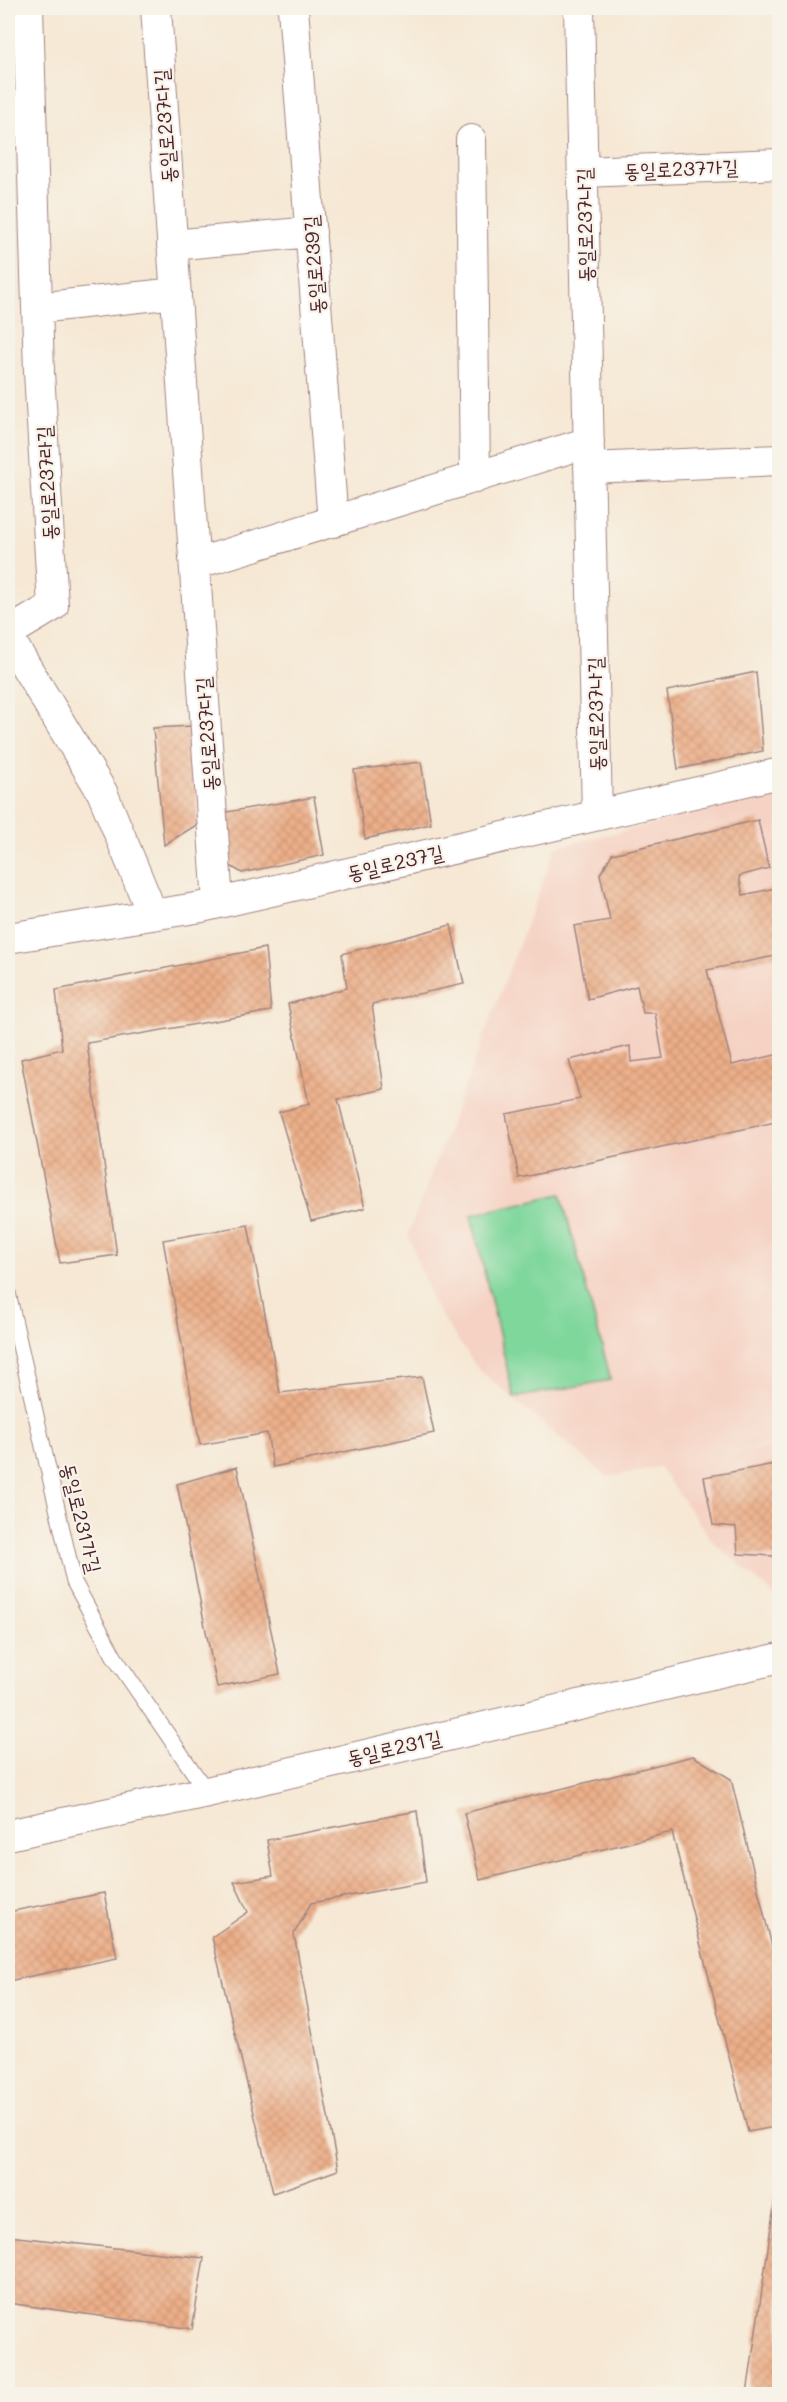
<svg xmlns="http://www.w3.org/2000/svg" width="787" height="2402" font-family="Mali,'Poor Story',sans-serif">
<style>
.built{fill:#f5d2c3}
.green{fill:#7fd79c;stroke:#647b64;stroke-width:1.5}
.building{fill:url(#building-cross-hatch)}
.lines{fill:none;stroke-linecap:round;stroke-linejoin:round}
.lane-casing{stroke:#a08480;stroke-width:17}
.street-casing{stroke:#a08480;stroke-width:32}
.lane{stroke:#fff;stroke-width:15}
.street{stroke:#fff;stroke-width:30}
.labels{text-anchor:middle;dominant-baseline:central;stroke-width:4.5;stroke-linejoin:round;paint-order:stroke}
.street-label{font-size:20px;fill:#4a1f2b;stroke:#f7f3e8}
</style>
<defs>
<pattern id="building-cross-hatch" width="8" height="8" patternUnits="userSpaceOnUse" patternTransform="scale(1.5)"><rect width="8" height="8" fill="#ecaf89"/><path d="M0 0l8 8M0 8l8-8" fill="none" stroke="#cc9676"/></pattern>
</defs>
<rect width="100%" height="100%" fill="#f7f3e8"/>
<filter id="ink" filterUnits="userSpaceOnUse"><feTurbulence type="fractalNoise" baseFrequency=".0167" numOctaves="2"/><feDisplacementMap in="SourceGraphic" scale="12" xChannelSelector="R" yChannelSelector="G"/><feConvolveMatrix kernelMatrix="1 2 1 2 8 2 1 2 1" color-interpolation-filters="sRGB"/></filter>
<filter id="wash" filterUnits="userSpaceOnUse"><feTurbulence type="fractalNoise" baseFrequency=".008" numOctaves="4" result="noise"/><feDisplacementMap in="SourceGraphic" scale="24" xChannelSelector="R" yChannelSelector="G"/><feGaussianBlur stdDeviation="1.35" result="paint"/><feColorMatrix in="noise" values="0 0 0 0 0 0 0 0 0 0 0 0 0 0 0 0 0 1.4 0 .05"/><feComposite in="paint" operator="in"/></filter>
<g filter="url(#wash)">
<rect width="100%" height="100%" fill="#f6e8d4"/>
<path class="built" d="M779 793V1442L729 1453 779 1445V1599L712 1541 659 1467 607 1477 478 1369 433 1304 408 1235 556 847Z"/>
<path class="green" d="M561 1194 611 1380 514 1398 471 1215Z"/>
<g id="blocks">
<path class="building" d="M756 672 763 751 678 769 667 691Z
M193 726 198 824 164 845 153 728Z
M421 762 431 824 365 839 354 770Z
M314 797 324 855 242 873 227 864 221 813Z
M758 820 769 868 739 876 743 895 780 887V955L707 970 732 1065 780 1054V1121L519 1178 506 1114 580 1099 569 1060 630 1046 631 1062 663 1058 655 1013H643L637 986 588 999 574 926 610 920 600 874 612 854Z
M451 925 464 984 372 1004 384 1089 338 1099 365 1208 311 1221 279 1112 309 1104 288 1004 347 988 342 954Z
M265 948 271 1011 87 1043 117 1255 60 1263 21 1059 62 1049 56 990Z
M248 1225 280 1393 422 1377 434 1433 273 1467 267 1433 200 1445 163 1240Z
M780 1463V1580H778L774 1556 738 1554 736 1527 713 1525 704 1477Z
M237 1467 280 1674 217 1687 177 1484Z
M693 1756 731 1779 780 1979V2126L748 2132 672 1832 480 1880 464 1813Z
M417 1811 426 1882 311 1903 294 1934 338 2170 273 2193 212 1937 248 1912 234 1882 273 1876 267 1840Z
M104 1893 117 1958 8 1981V1912Z
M778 2178 780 2394H747Z
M8 2236 204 2258 192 2329 8 2303Z"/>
</g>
</g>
<g filter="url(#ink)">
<use href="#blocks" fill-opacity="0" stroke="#a08480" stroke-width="1.5"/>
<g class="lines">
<g class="lane-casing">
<path id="lane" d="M8 1293 74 1582 115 1658 207 1792"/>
</g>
<g class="street-casing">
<path id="street" d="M156 8 218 903
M293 8 333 522
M579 8 597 815
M471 140 475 478
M583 172 780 164
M172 245 311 232
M37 308 176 293
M589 468 780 460
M195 564 589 442
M8 633 53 606 39 372 28 8
M8 637 102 792 152 913
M8 938 202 907 780 773
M8 1835 207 1792 780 1658"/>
</g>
<use href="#lane" class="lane"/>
<use href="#street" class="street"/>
</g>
</g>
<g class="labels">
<g class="street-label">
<text transform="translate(164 126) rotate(-94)">동일로237다길</text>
<text transform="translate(681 168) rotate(-2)">동일로237가길</text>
<text transform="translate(584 225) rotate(-91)">동일로237나길</text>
<text transform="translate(313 265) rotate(-94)">동일로239길</text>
<text transform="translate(46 483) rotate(-93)">동일로237라길</text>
<text transform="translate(595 714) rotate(-91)">동일로237나길</text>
<text transform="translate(206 734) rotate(-94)">동일로237다길</text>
<text transform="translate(395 862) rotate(-13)">동일로237길</text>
<text transform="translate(82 1518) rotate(76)">동일로231가길</text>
<text transform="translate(394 1747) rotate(-13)">동일로231길</text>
</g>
</g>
<rect width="787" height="2402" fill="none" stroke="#f7f3e8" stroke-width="30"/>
</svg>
